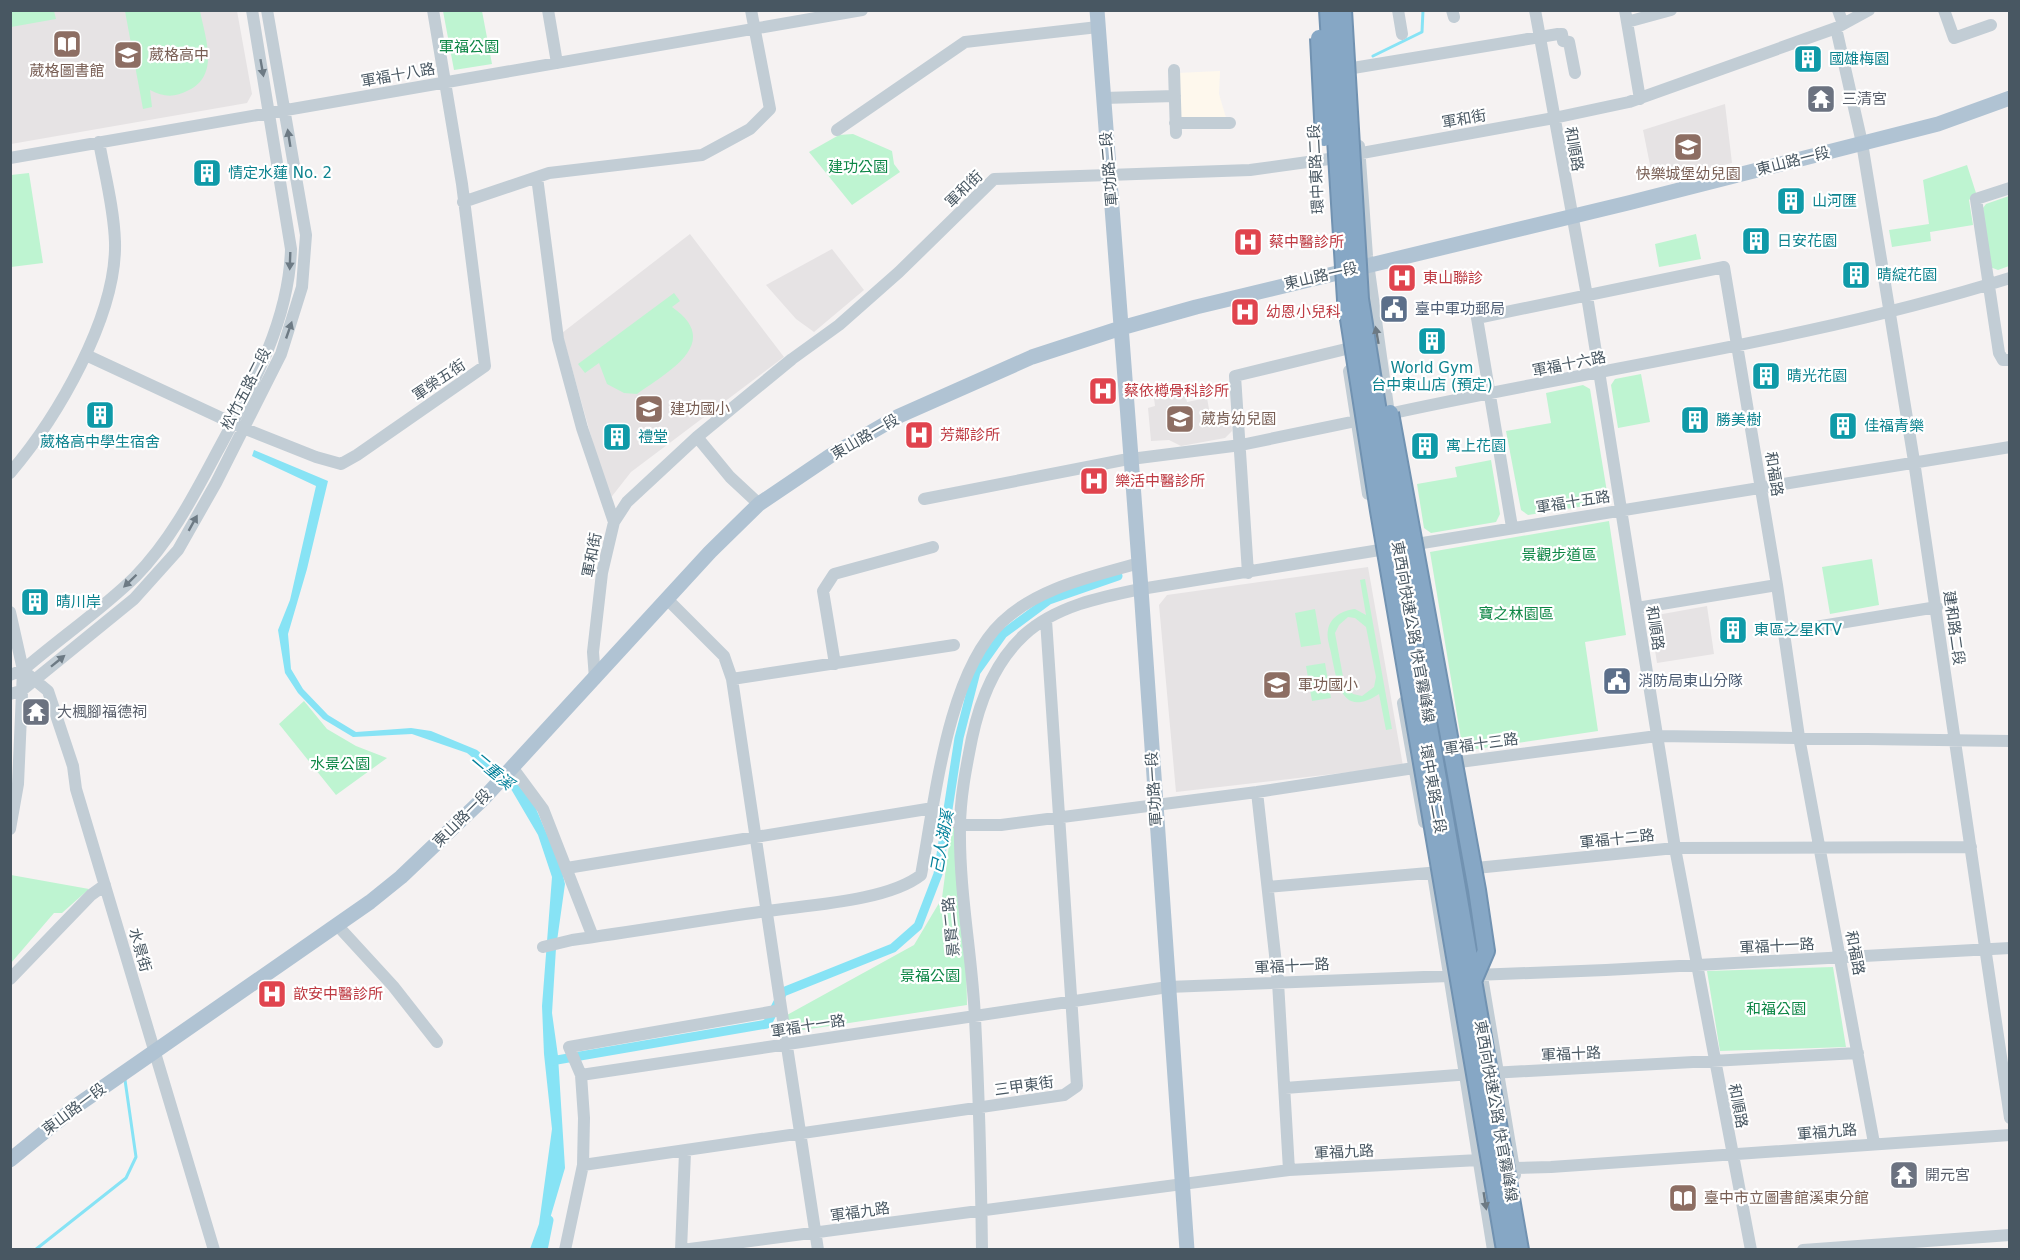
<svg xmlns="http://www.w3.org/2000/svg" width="2020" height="1260" font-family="'DejaVu Sans','Noto Sans TC',sans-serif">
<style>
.commercial{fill:#fef8ed}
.education{fill:#e6e3e4}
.green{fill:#bef4d1;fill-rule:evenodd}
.water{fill:#87e3f5}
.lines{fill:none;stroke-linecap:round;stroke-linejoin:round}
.stream{stroke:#87e3f5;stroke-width:3}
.canal{stroke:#87e3f5;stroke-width:9}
.minor{stroke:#c2cdd5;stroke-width:12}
.major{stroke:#b0c3d3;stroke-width:15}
.highway-bridge-casing{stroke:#7192b1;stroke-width:20;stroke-linecap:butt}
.highway-bridge{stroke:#86a7c5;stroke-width:16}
.oneway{fill:#6d7a84}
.labels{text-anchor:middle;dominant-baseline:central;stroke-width:4.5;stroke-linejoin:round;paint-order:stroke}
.park-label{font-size:15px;fill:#0e8746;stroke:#fff}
.education-label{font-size:15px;fill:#785e54;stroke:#fff;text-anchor:start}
.culture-label{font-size:15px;fill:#0d838f;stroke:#fff;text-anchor:start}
.street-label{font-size:15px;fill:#485762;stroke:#fff}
.worship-label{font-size:15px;fill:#5b616d;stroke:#fff;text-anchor:start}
.health-label{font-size:15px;fill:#be3a42;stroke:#fff;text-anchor:start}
.service-label{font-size:15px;fill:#4e5e75;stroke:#fff;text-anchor:start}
.water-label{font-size:16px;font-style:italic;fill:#03819b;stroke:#fff}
</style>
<rect width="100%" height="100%" fill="#f5f2f2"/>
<path class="commercial" d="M1220 71 1219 94 1227 121 1177 120V73Z"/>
<path class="education" d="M11 11H237L252 94 247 103 11 144Z
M1725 104 1732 163 1664 179 1661 168 1651 170 1643 130Z
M690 234 784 357 631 472 609 500 562 333Z
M832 249 864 290 814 332 796 319 766 285Z
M1185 394 1187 402 1207 398 1211 420 1231 417 1232 431 1225 438 1181 446 1169 440 1151 441 1148 408 1155 406 1154 398Z
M1368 567 1403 766 1176 792 1159 605 1167 595Z
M1707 606 1714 654 1657 663 1651 624 1657 615Z"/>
<path class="green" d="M11 10 54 11 56 19 11 27Z
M125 11H200C205 37 220 75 189 90 174 98 164 97 150 90L152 107 143 109Z
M443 11H482L492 64 454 70Z
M853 134 892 151 894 164 900 172 852 205 809 152 839 135Z
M1967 165 1976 193 1969 200 1973 225 1930 232 1931 241 1892 247 1889 230 1929 224 1923 180Z
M29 173 43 263 11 267V175Z
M2009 196V266L1998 270 1990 267 1983 208 1986 204Z
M1696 234 1701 259 1659 267 1655 244Z
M674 293 680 301 672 307C724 343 667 372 637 394L624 393 607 384 599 363 585 373 578 364Z
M1641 374 1650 422 1618 428 1611 385 1615 379Z
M1583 385 1590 389 1608 498 1604 503 1528 515 1521 510 1506 431 1551 423 1546 393Z
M1491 460 1500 514 1496 522 1431 533 1424 528 1417 484 1457 477 1455 467Z
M1609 521 1626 635 1585 642 1598 731 1463 751 1430 552Z
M1872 559 1879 605 1830 614 1822 567Z
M1365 579 1392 729 1386 730 1379 694C1344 717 1338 688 1332 658 1331 650 1326 638 1328 630 1330 617 1343 610 1355 609L1366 615 1360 580ZM1348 617 1355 618 1366 627 1376 677 1374 687 1362 696 1353 694 1344 682 1335 633 1339 625Z
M1315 609 1321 644 1301 647 1295 613Z
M1325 663 1331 698 1312 701 1306 666Z
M304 701 327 729 356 746 387 758 336 795 279 724Z
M952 822H963L967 1005 790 1032 787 1015 914 945 942 898Z
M11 875 89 889 62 913H54L11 963Z
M1833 967 1846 1047 1720 1051 1707 971Z"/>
<path class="water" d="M254 450 328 481 307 569 288 634 291 669 303 689 328 715 356 732 411 728 431 731 477 750 518 785 534 804 561 867 565 884 556 948 552 1013 558 1056 565 1168 541 1249H530L539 1224 552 1129 544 1054 542 1006 552 877 538 835 511 789 467 753 412 734 353 737 323 719 298 693 285 673 278 630 290 600 316 486 252 456Z"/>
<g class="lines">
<path class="stream" d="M1373 56 1422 32 1423 10
M35 1250 126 1178 136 1157 125 1080"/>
<path class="canal" d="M551 1061 767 1024 783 992 893 948 918 926 938 874 959 738 976 672 1003 634 1049 600 1118 576
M543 1250 549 1220"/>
<path class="minor" d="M548 10 557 63
M1398 10 1402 34
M1452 10 1454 17
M1535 10 1587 296 1675 848 1751 1250
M1625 10 1640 99
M1838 10 1843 24
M1944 10 1954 38 1991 25
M1627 22 1671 10
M1836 28 1862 143 1914 461 2010 1118
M1560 34H1562L1563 41 1569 42 1575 73
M1353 68 1558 34
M1174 70 1176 133
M1103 98 1175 96
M1175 123H1230
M837 130 965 42 1098 27
M1359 146 1367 256 1390 421
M10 158 862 10
M537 177 558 339 582 428 614 522
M2010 188 1976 199 1999 353 2003 360H2010
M463 202 549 173 702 155 750 129 770 109 751 10
M86 355 243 428 316 457 341 464 357 455 485 366 462 184 433 10
M1349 371 1368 494
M1384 415C1592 369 1805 342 2010 278
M697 437 730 477 759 504
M10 473C57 418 117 316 115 242 114 209 105 175 99 142
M924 499 1123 460 1241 445 1361 420
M1512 527 1477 318 1724 267 1777 585 1799 737 1874 1143
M1248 573 1235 376 1346 349
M667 599 724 656 732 679C761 869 788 1060 818 1250
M1637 608 1777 585
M10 612 23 670 18 784 10 829
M1785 632 1937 607
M835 664 823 591 834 574 933 547
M10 675 23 670C60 638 100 611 135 577 171 540 193 497 217 452 251 389 289 322 291 249L252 10
M30 676 48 691 73 766 76 789 214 1250
M595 679 593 652 602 573 614 522 627 502 697 437 792 359 839 325 899 272 994 179 1250 170 1329 159 1554 118 1629 102 1836 28 1869 10
M732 679 954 645
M10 694 21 691 134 599 178 550 216 483 281 354 302 287 306 235 267 10
M1403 703 1424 822
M512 767 543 809 593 937
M1257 792 1278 982 1289 1170
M933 808 960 825H1001L1257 792 1414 768 1657 736 2010 741
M1457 826 1515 1175
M567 868 933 808
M1466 869 1675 848 1971 847
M1433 874 1493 1250
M1268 887 1440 872
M337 925 393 986 437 1042
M543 947 572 940C637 931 702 920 767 911 809 905 888 901 921 875 935 801 947 674 1002 622 1039 587 1092 577 1139 563
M10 979 91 895 105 885
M1491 1073 1858 1053
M581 1075 1168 987 1606 970 2010 948
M1285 1088 1471 1074
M583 1165 1064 1095 1077 1086 1046 620
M565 1250 583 1165 584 1118 581 1075 569 1047 781 1010
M681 1250 685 1152
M682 1250 1289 1170 1479 1160 1514 1168 1551 1167 2010 1135
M982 1250C981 1172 979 1095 975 1018 972 955 959 892 960 828 960 798 966 768 972 738 980 700 995 662 1024 635 1056 606 1101 597 1141 589L2010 447
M1803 1250 2010 1235"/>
<path class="major" d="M1097 10 1141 589 1187 1250
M10 1160 79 1104 370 902 401 877 484 798 710 552 759 504 830 456 899 416 1032 357 1121 328 1196 307 1628 203 1938 124 2010 98"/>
<g class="highway-bridge-casing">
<path id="highway-bridge" d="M1328 10 1346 300 1379 511 1505 1250
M1343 10 1360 299 1421 681 1520 1250
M1319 38 1324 138
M1390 413 1477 890 1486 951 1474 979"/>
</g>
<use href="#highway-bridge" class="highway-bridge"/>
</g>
<defs><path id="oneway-solid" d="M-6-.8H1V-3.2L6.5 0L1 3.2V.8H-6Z" transform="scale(1.5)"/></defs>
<g class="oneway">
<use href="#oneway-solid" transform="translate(262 68) rotate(80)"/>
<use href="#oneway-solid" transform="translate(289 138) rotate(-99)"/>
<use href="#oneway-solid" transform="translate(290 261) rotate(92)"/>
<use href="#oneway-solid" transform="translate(289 330) rotate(-71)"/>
<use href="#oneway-solid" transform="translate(1377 335) rotate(-100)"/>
<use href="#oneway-solid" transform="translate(193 523) rotate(-61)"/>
<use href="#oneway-solid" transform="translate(130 581) rotate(136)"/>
<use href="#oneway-solid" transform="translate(58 661) rotate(-39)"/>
<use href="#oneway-solid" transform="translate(1485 1201) rotate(81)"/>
</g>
<defs>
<g id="library-square" transform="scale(1.5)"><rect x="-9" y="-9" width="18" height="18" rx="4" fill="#8d6e63" stroke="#fff"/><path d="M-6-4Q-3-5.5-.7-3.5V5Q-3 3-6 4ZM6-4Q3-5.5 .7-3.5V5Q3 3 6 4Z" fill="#fff"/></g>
<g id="school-square" transform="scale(1.5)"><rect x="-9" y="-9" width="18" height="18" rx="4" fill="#8d6e63" stroke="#fff"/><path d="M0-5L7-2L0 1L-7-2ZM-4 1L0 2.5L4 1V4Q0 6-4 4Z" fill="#fff"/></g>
<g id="building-square" transform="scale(1.5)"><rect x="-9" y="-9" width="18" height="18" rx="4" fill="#0f9aa8" stroke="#fff"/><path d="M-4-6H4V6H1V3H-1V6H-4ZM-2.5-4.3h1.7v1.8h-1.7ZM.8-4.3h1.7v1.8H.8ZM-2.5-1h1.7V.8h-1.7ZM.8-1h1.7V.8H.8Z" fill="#fff"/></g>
<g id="temple-square" transform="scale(1.5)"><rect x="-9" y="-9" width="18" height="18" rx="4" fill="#6b7280" stroke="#fff"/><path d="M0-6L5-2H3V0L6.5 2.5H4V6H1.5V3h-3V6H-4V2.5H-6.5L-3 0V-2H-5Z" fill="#fff"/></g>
<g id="hospital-square" transform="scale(1.5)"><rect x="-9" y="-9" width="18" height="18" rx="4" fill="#e0444e" stroke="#fff"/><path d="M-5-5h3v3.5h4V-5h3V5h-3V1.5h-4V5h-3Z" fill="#fff"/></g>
<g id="civic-square" transform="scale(1.5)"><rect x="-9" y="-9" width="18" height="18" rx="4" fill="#5c6f8a" stroke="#fff"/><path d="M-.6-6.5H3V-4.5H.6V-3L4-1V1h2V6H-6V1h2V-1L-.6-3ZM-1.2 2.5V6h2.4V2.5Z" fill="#fff"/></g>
</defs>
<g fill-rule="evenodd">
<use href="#library-square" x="67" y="44"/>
<use href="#school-square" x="128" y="55"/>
<use href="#building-square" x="1808" y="59"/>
<use href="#temple-square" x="1821" y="99"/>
<use href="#school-square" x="1688" y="147"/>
<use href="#building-square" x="207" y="173"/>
<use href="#building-square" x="1791" y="201"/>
<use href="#building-square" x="1756" y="241"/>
<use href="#hospital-square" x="1248" y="242"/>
<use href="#building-square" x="1856" y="275"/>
<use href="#hospital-square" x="1402" y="278"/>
<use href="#civic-square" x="1394" y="309"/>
<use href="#hospital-square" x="1245" y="312"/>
<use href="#building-square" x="1432" y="341"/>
<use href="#building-square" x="1766" y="376"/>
<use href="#hospital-square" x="1103" y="391"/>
<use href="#school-square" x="649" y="409"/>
<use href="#building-square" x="100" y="415"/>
<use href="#school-square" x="1180" y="419"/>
<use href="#building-square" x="1695" y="420"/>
<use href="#building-square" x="1843" y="426"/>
<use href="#hospital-square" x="919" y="435"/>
<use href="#building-square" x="617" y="437"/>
<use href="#building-square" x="1425" y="446"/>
<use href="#hospital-square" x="1094" y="481"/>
<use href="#building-square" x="35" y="602"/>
<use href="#building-square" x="1733" y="630"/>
<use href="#civic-square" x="1617" y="681"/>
<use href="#school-square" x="1277" y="685"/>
<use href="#temple-square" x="36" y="712"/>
<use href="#hospital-square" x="272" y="994"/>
<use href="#temple-square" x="1904" y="1175"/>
<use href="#library-square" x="1683" y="1198"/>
</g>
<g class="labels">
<g class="park-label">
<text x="469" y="47">軍福公園</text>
<text x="858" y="167">建功公園</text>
<text x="1559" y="555">景觀步道區</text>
<text x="1516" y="614">寶之林園區</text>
<text x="340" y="764">水景公園</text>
<text x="930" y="976">景福公園</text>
<text x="1776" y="1009">和福公園</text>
</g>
<g class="education-label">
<text x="149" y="55">葳格高中</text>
<text x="67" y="71" text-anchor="middle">葳格圖書館</text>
<text x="1688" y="174" text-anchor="middle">快樂城堡幼兒園</text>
<text x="670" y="409">建功國小</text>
<text x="1201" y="419">葳肯幼兒園</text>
<text x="1298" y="685">軍功國小</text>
<text x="1704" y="1198">臺中市立圖書館溪東分館</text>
</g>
<g class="culture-label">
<text x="1829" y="59">國雄梅園</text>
<text x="228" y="173">情定水蓮 No. 2</text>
<text x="1812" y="201">山河匯</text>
<text x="1777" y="241">日安花園</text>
<text x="1877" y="275">晴綻花園</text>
<text x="1432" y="368" text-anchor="middle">World Gym<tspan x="1432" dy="17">台中東山店 (預定)</tspan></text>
<text x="1787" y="376">晴光花園</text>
<text x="1716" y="420">勝美樹</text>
<text x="1864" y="426">佳福青樂</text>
<text x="638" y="437">禮堂</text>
<text x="100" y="442" text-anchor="middle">葳格高中學生宿舍</text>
<text x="1446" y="446">寓上花園</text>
<text x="56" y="602">晴川岸</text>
<text x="1754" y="630">東區之星KTV</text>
</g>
<g class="street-label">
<text transform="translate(398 75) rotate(-10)">軍福十八路</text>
<text transform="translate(1464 119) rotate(-10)">軍和街</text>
<text transform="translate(1574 149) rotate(80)">和順路</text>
<text transform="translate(1793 161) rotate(-14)">東山路一段</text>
<text transform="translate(1109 169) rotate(-95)">軍功路二段</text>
<text transform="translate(1316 169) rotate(-93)">環中東路二段</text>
<text transform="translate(964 189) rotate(-44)">軍和街</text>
<text transform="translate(1321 276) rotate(-13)">東山路一段</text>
<text transform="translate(1569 364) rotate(-11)">軍福十六路</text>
<text transform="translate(439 380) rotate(-34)">軍榮五街</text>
<text transform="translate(246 389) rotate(-63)">松竹五路二段</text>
<text transform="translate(865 437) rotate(-30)">東山路一段</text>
<text transform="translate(1774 474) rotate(81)">和福路</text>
<text transform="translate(1573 502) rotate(-9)">軍福十五路</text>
<text transform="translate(592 555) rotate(-79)">軍和街</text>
<text transform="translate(1655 628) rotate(81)">和順路</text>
<text transform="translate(1954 628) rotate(82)">建和路二段</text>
<text transform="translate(1413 632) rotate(80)">東西向快速公路 快官霧峰線</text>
<text transform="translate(1481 744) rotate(-8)">軍福十三路</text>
<text transform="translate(1154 789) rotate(-94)">軍功路一段</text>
<text transform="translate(1433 789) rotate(80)">環中東路二段</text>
<text transform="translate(462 818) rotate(-45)">東山路一段</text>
<text transform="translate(1617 839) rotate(-6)">軍福十二路</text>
<text transform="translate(951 927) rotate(-96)">景賢二路</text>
<text transform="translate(1777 946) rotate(-3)">軍福十一路</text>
<text transform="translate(140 950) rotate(74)">水景街</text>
<text transform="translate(1855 953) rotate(79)">和福路</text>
<text transform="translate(1292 966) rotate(-3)">軍福十一路</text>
<text transform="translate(808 1026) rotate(-9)">軍福十一路</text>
<text transform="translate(1571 1054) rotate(-3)">軍福十路</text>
<text transform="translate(1024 1086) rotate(-8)">三甲東街</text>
<text transform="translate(1738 1106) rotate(79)">和順路</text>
<text transform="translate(74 1109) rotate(-37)">東山路一段</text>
<text transform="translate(1496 1111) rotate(80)">東西向快速公路 快官霧峰線</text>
<text transform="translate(1827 1132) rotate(-5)">軍福九路</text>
<text transform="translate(1344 1152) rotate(-3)">軍福九路</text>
<text transform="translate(860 1212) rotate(-8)">軍福九路</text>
</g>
<g class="worship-label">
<text x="1842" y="99">三清宮</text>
<text x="57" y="712">大楓腳福德祠</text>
<text x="1925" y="1175">開元宮</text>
</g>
<g class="health-label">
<text x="1269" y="242">蔡中醫診所</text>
<text x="1423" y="278">東山聯診</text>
<text x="1266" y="312">幼恩小兒科</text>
<text x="1124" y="391">蔡依樽骨科診所</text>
<text x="940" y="435">芳鄰診所</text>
<text x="1115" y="481">樂活中醫診所</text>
<text x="293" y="994">歆安中醫診所</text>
</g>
<g class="service-label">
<text x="1415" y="309">臺中軍功郵局</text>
<text x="1638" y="681">消防局東山分隊</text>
</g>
<g class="water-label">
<text transform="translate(493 771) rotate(40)">二重溪</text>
<text transform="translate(942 842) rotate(-80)">己人湖溪</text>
</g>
</g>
<rect width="2020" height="1260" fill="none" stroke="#485762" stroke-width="24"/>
</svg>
